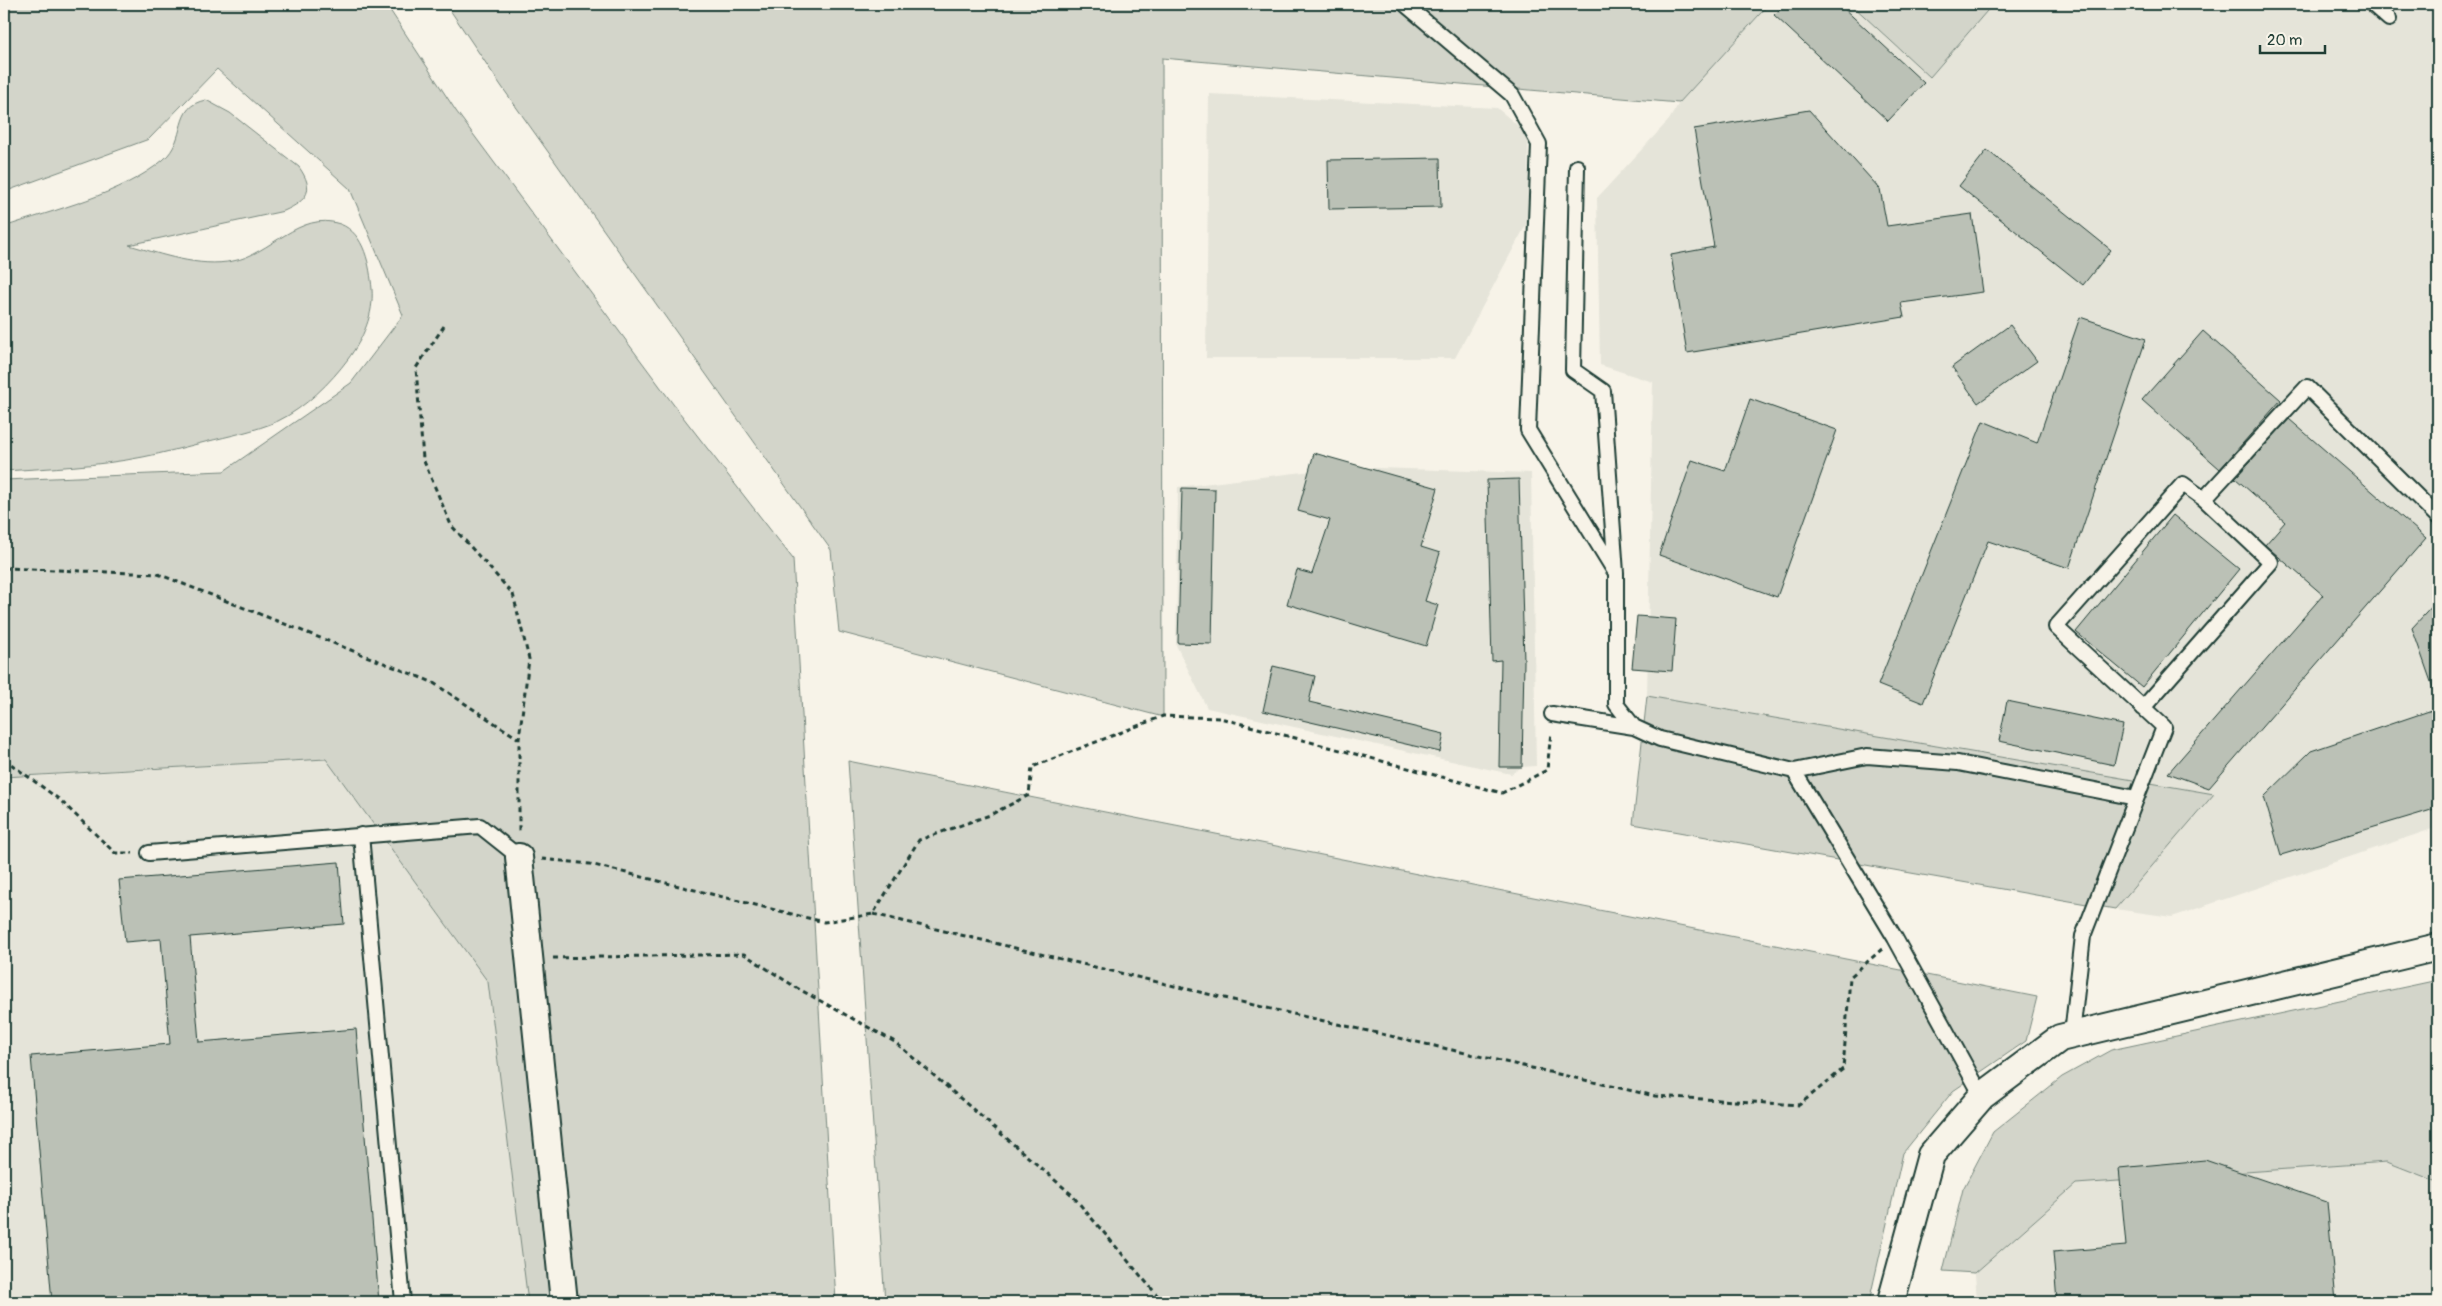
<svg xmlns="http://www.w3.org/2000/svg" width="2442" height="1306" font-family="Pangolin,sans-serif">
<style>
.built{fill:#e5e4d9}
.green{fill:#d3d5ca;stroke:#79897f}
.building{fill:#bbc1b6;stroke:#1f3d34}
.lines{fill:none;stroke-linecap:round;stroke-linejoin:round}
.service-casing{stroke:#1f3d34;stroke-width:18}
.minor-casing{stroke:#1f3d34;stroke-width:30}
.path{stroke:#1f3d34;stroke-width:3;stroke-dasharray:5 4;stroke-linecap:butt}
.service{stroke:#f7f3e8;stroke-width:14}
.minor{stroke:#f7f3e8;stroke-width:26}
</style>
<rect width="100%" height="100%" fill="#f7f3e8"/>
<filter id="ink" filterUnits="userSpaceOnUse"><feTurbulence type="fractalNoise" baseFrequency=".02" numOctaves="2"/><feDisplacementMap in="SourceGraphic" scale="10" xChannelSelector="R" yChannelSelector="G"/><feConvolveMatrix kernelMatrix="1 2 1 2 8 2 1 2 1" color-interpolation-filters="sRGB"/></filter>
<g filter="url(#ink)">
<path class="built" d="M1769 4H1851L1930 77 1993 4H2438V827L2172 917 2115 909 2213 794 1647 696 1653 382 1600 365 1597 198 1669 120 1679 103Z
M1209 94 1497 108 1528 134V221L1455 358H1206Z
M1345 467 1531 473 1536 766 1522 767 1511 774 1207 708 1176 645 1178 487Z
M326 759 488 982 528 1302H4V778Z
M2387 1162 2438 1182V1302H1977L1975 1273 2076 1184Z"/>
<path class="green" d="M4 4H386L456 111 676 408 793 559 836 1302H528L488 982 326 759 4 777V480L224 471 351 383 403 315 350 189 217 69 149 139 4 192Z
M446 4H1769L1679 103 1162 58 1163 717 839 632 831 550 502 87Z
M1851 4H1993L1930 77Z
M206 100 230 113 299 167C315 190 308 200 284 211L129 245C161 254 199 268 233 261 269 255 300 210 340 224 365 233 370 267 372 289 374 314 363 339 348 359 331 382 305 408 278 421 255 431 229 436 205 442 185 447 164 453 143 457 98 466 50 468 4 471V227C53 210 123 194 163 160 188 139 172 106 206 100Z
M1647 696 2214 794 2115 909 1633 824Z
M848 761 2037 997 2026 1041 1953 1091 1903 1153 1869 1302H885Z
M2438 980V1182L2387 1162 2076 1184 1975 1273 1943 1271 1963 1189 1993 1132 2062 1077 2111 1050Z"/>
<path class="building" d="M1785 4H1839L1924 83 1888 121 1774 15Z
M1809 110 1880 189 1887 226 1972 214 1983 292 1901 303 1904 317 1687 353 1671 255 1714 247 1694 129Z
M1987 150 2111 250 2083 285 1959 186Z
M1440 158 1441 207 1329 209 1328 160Z
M2080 317 2146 339 2069 568 1988 541 1923 703 1878 685 1983 421 2037 443Z
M2010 325 2037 361 1978 403 1952 367Z
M2203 331 2281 400 2220 469 2142 400Z
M1750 399 1837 430 1777 597 1659 555 1692 460 1725 471Z
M2289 419 2426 538 2209 788 2168 773 2323 595 2265 545 2285 522 2235 478Z
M1314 453 1438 488 1421 547 1440 553 1425 601 1438 605 1426 646 1287 604 1297 570 1312 574 1330 520 1298 511Z
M1519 479 1524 661 1522 767H1499L1501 660 1492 661 1487 480Z
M1182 488 1215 489 1212 644 1178 643Z
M2173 515 2239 569 2142 687 2076 632Z
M2438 600V695L2436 696 2412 628Z
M1637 616 1676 619 1672 671 1632 668Z
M1273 666 1315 676 1309 702 1444 734 1440 752 1263 711Z
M2007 701 2123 725 2114 765 1999 741Z
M2438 708V808L2281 855 2264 797 2311 751Z
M339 862 344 924 190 937 199 1042 356 1029 379 1302H52L31 1056 170 1044 161 939 125 942 119 880Z
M2205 1160 2327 1202 2336 1302H2057L2053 1252 2126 1246 2119 1168Z"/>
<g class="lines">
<g class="service-casing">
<path id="service" d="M2372 4 2389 19
M1406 5 1512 95 1539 144 1528 430 1614 570
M1577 167 1573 370 1603 391 1616 573V704L1634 727 1660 739 1794 771 1895 938 1982 1096
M2143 708 2271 562 2204 499
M1552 714 1634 727
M1794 771 1867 756 1958 763 2136 798
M361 835 403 1302
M149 853 480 826 519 857
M2072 1035 2083 936 2164 727 2056 627 2183 484 2204 499 2307 387 2438 517"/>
</g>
<g class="minor-casing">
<path id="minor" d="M519 857 564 1302
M1891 1302 1931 1155 1982 1096 2060 1038 2438 947"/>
</g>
<path class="path" d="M444 326 416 368 423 459 451 525 513 594 529 659 519 739
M4 568 158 574 432 682 519 739V834
M4 759 60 800 115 853H133
M542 859 590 864 824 922 873 914 919 840 990 815 1029 795 1032 767 1163 716 1220 718 1502 793 1547 770 1551 732
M873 914 1258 1006 1655 1096 1799 1105 1843 1069 1850 977 1882 949
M553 958 744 954 797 988 895 1042 1071 1194 1163 1302"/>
<use href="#service" class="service"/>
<use href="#minor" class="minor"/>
</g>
</g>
<rect width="2442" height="1306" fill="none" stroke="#f7f3e8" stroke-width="20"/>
<rect x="10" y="10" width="2422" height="1286" fill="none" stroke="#1f3d34" stroke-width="2" filter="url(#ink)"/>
<path d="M2260 45v8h65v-8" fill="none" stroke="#1f3d34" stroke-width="2.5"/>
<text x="2267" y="45" font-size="15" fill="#1f3d34" stroke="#f7f3e8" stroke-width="4" paint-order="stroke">20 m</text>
</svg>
